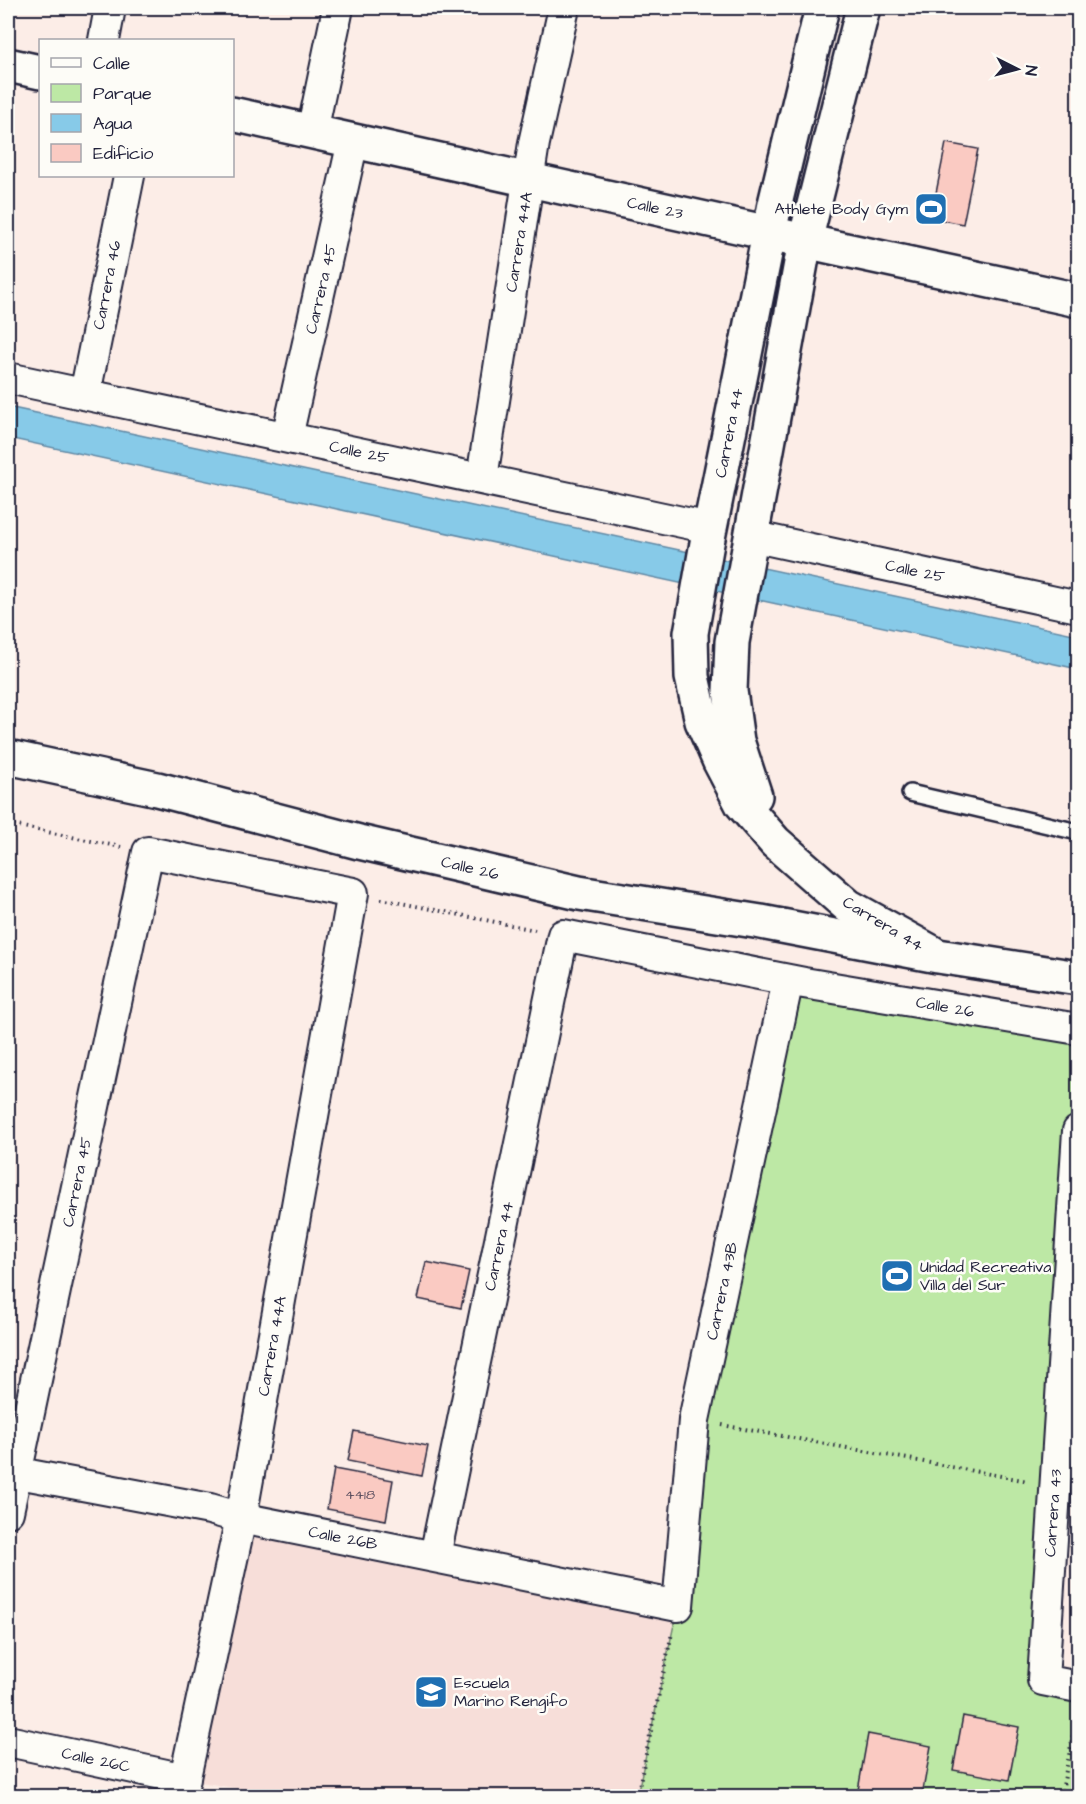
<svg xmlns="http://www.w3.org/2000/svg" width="1086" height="1804" font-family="'Architects Daughter',sans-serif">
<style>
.built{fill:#f7ded9}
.green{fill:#bde8a5;stroke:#708570;stroke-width:1.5}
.water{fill:#87cae8;stroke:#5f87a3;stroke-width:1.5}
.building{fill:#facac2;stroke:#22223b;stroke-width:1.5}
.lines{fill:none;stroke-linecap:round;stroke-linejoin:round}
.lane-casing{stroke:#22223b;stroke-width:20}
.street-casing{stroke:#22223b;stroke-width:34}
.secondary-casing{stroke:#22223b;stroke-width:38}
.primary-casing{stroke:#22223b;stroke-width:38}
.path{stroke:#22223b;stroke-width:4;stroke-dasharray:1.5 4.5;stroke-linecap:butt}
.lane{stroke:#fdfcf7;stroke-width:15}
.street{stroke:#fdfcf7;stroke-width:30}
.secondary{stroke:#fdfcf7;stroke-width:33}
.primary{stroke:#fdfcf7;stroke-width:33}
.labels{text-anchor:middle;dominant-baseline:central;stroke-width:5;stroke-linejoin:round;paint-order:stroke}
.number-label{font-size:14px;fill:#584c5d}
.street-label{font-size:16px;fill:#22223b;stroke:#fdfcf7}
.poi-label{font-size:16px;fill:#22223b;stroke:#fdfcf7;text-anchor:start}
</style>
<rect width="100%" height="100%" fill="#fcede7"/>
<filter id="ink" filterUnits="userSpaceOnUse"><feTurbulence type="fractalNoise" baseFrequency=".0167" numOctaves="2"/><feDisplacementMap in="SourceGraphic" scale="12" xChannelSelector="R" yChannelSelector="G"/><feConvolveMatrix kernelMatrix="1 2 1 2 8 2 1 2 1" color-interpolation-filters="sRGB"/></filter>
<g filter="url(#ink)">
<path class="built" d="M241 1518 678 1606 637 1796H276L185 1779Z"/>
<path class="green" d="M788 980 1078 1029V1131L1043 1680 1078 1687V1796H637L678 1606 694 1420Z"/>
<path class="water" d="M8 407 1078 635V669L8 438Z"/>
<path class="building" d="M946 143 978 149 963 224 931 218Z
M426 1262 469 1271 461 1308 418 1299Z
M354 1431 428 1446 422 1476 348 1461Z
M334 1469 393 1480 386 1520 327 1509Z
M963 1716 1019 1727 1009 1780 953 1770Z
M868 1734 931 1746 922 1796H857Z"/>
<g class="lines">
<g class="lane-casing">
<path id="lane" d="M910 793 1078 832"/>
</g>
<g class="street-casing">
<path id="street" d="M104 40 110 8
M312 132 338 8
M8 378 710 528
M85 394 129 176
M287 437 353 141
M482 478 534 143 564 8
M751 536 1078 607
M1078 1131 1043 1680 1078 1687
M8 1471 210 1509 241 1518 678 1606 694 1420 788 980
M8 1512 148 852 353 893 241 1518 181 1796
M435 1556 563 935 804 983 1078 1029
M8 1741 185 1779"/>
</g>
<g class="secondary-casing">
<path id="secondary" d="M822 8 775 204 707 543 691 633 692 677 702 721 720 762 742 804 775 842 848 906 931 952
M755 796 737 741 730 691 732 642 805 241 863 8"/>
</g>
<g class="primary-casing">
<path id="primary" d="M8 65 40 72
M232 114 832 247 1078 300
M8 757 157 789 359 842 579 893 761 922 938 956 1078 978"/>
</g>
<path class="path" d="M8 824 121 847
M381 899 535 930
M722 1425 1028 1481
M637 1796 672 1633
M1061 1796 1077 1715"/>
<use href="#lane" class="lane"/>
<use href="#street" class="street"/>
<use href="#secondary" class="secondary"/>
<use href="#primary" class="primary"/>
</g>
</g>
<defs>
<g id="stadium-square" transform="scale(1.725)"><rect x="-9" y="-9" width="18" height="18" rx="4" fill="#1f6fb2" stroke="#fdfcf7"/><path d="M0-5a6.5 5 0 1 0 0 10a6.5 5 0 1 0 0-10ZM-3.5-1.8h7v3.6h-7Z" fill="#fff"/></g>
<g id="school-square" transform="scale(1.725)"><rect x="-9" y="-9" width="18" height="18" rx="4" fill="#1f6fb2" stroke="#fdfcf7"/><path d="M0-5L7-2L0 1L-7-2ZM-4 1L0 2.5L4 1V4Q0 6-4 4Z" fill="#fff"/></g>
</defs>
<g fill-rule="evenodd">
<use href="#stadium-square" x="931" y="209"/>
<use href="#stadium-square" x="897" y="1276"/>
<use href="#school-square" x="431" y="1692"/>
</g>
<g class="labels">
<g class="number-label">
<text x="360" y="1495">4418</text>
</g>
<g class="street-label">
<text transform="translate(655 208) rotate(12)">Calle 23</text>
<text transform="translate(519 242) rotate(-81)">Carrera 44A</text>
<text transform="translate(107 285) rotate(-79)">Carrera 46</text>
<text transform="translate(321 289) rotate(-77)">Carrera 45</text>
<text transform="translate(729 433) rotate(-79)">Carrera 44</text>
<text transform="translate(359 452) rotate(12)">Calle 25</text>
<text transform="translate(915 571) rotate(12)">Calle 25</text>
<text transform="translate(470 868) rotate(13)">Calle 26</text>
<text transform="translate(883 924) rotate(31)">Carrera 44</text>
<text transform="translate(945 1007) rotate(10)">Calle 26</text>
<text transform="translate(77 1182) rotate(-78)">Carrera 45</text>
<text transform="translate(499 1246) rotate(-78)">Carrera 44</text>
<text transform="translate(722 1291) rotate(-78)">Carrera 43B</text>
<text transform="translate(272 1346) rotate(-80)">Carrera 44A</text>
<text transform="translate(1053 1513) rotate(-86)">Carrera 43</text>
<text transform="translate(343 1538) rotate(11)">Calle 26B</text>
<text transform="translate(96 1760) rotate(12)">Calle 26C</text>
</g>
<g class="poi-label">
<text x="908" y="209" text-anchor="end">Athlete Body Gym</text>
<text x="920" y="1267">Unidad Recreativa<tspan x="920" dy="18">Villa del Sur</tspan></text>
<text x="454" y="1683">Escuela<tspan x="454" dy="18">Marino Rengifo</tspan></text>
</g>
</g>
<rect width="1086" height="1804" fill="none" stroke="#fdfcf7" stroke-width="30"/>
<rect x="15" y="15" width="1056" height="1774" fill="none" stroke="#22223b" stroke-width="2" filter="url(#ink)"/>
<rect x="39" y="39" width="195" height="138" fill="#fdfcf7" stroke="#a5a5ac" stroke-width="1.5"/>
<rect x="51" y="58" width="30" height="9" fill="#fdfcf7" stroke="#a5a5ac" stroke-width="1.5"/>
<text x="93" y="69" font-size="18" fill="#22223b">Calle</text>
<rect x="51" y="84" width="30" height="18" fill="#bde8a5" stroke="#a5a5ac" stroke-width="1.5"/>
<text x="93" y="99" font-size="18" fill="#22223b">Parque</text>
<rect x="51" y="114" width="30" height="18" fill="#87cae8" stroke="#a5a5ac" stroke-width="1.5"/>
<text x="93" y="129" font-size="18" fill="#22223b">Agua</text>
<rect x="51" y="144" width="30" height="18" fill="#facac2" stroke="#a5a5ac" stroke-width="1.5"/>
<text x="93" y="159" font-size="18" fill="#22223b">Edificio</text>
<g transform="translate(1017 69) rotate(96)" stroke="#fdfcf7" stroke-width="4.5" paint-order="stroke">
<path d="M0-4.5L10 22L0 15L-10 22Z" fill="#22223b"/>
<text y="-9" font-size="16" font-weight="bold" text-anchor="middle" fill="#22223b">N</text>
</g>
</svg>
